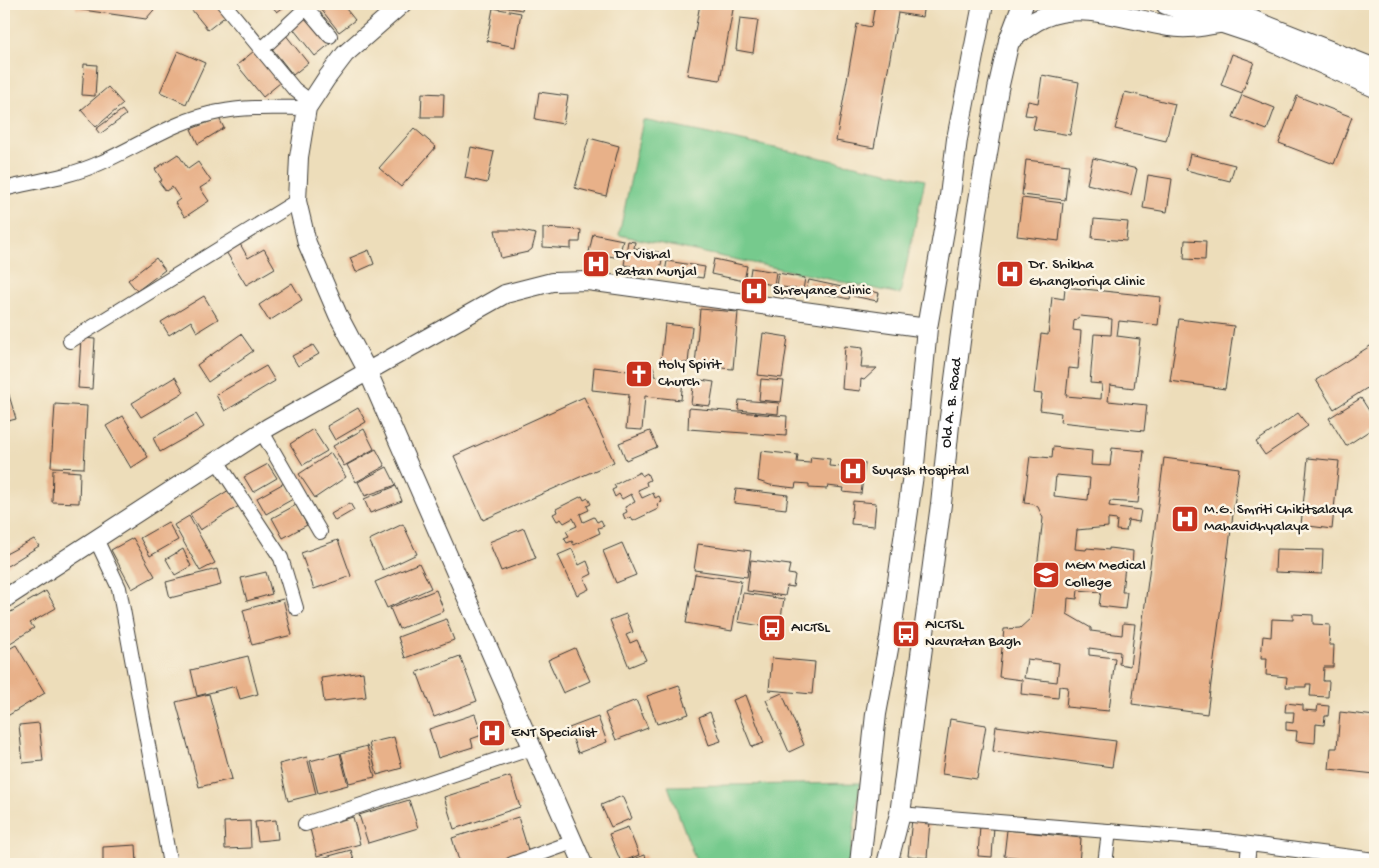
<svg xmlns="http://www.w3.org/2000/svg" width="1379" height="868" font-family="'Gochi Hand',sans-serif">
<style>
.green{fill:#76ca8d;stroke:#497354}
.building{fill:#e8b189;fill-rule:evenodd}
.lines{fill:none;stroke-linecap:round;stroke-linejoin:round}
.minor-casing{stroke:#3b3934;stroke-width:16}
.tertiary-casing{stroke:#3b3934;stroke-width:20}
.secondary-casing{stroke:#3b3934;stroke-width:22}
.minor{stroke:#fff;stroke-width:14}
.tertiary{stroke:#fff;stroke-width:18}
.secondary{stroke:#fff;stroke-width:20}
.labels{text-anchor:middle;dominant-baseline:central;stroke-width:5;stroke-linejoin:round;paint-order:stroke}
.poi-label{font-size:15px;fill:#1c1c1c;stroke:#fcf5e5;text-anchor:start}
.street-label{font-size:15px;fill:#1c1c1c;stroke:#fcf5e5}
</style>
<rect width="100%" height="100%" fill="#fcf5e5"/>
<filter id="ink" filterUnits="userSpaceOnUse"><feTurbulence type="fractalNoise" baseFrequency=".02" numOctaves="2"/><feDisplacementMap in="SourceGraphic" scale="10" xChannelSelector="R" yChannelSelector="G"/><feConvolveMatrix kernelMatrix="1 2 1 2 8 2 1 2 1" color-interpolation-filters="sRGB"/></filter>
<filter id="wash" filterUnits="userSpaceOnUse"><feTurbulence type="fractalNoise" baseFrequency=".0096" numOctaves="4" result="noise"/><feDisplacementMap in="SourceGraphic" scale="20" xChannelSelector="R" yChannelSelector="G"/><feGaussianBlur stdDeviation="1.12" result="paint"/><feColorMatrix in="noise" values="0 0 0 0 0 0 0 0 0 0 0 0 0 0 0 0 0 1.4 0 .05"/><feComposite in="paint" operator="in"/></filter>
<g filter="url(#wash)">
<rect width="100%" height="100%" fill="#edddba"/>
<path class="green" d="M643 120 925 180 900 294 619 235Z
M860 783 849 864H697L668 786Z"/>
<g id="blocks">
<path class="building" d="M76 4H159L146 19 76 9Z
M187 4H218L227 15 208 30Z
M270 4H288L277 12Z
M317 4H342L355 20 339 32Z
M498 4H523L522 10 497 6Z
M700 4H734L720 80 687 75Z
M875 4H924L922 17 898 13 874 148 836 141 857 24 871 27Z
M493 8 521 13 515 47 487 41Z
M306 13 331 43 315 56 290 25Z
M740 18 758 20 753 53 736 50Z
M285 34 308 63 293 75 270 46Z
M178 51 205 63 186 104 160 92Z
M254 51 280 83 263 97 237 65Z
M1232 54 1254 62 1242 93 1221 85Z
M84 64 97 65 95 96 82 95Z
M1042 75 1079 82 1070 135 1033 129 1036 116 1025 115 1028 101 1038 103Z
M108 87 123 104 96 127 81 110Z
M539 92 568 96 563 124 535 119Z
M1125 92 1175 104 1166 141 1115 129Z
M422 93 444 94 443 117H421Z
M1242 95 1275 108 1267 130 1233 117Z
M1297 96 1352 117 1334 164 1279 143Z
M122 110 126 115 100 134 96 129Z
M219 118 224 128 198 144 191 129Z
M414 128 436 147 401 187 379 168Z
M589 138 619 146 606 196 575 188Z
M471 147 494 152 487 183 465 178Z
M178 154 188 169 198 162 211 181 200 188 209 201 185 217 175 203 180 199 172 187 166 191 159 182 162 180 155 169Z
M1190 154 1235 165 1230 181 1186 170Z
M1093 158 1137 169 1131 195 1087 184Z
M1026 160 1069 165 1065 200 1022 195Z
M1148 175 1172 179 1167 212 1143 208Z
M1022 198 1063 203 1059 241 1017 236Z
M1094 219 1128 222 1126 241 1092 238Z
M543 228 581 230 580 242H571V249L543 247Z
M495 230H517L536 234 532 249 528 252 501 258Z
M593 234 623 240 619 258 589 252Z
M1185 240 1206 241 1205 260 1184 259Z
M628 241 635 242 634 248 663 253 660 271 624 265Z
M239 242 248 258 264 249 275 268 246 285 225 250Z
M369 250 374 264 356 272 350 258Z
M156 258 165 270 137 291 128 280Z
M714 259 747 266 744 281 711 274Z
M667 261 705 267 703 278 665 272Z
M751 268 776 272 774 285 749 281Z
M778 273 805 278 803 290 776 286Z
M809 280 851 289 849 299 806 290Z
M292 283 302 300 269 321 259 305Z
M855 287 879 293 877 301 853 296Z
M1065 287 1161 297 1158 325 1119 321 1117 336 1140 339 1134 388 1110 385 1108 401 1147 405 1144 431 1060 422 1061 413 1040 410 1042 394 1034 393 1041 334 1048 335 1052 297 1064 299ZM1080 316 1112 319 1111 335 1094 334 1090 383 1102 384 1101 399 1066 396 1069 368 1078 369 1081 331 1073 330 1074 321Z
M204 296 218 319 197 332 191 321 169 335 161 322Z
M700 309 738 312 733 369 695 366Z
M1179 319 1234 326 1225 389 1170 381Z
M665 324 692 327 688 363 661 360Z
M763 333 788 337 782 378 758 375Z
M241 334 253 351 208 382 197 365Z
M81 338 95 339 92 389 78 388Z
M1375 343V383L1334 409 1316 380Z
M313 345 319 354 298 366 292 356Z
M845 346 863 348 861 368H877L864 380 861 379 860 391 842 389Z
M633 362 652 364 654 369V376L683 380 681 400 645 396 642 430 626 429 629 394 592 390 594 367 628 371V366Z
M266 366 275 381 225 411 216 395Z
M175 377 184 392 141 417 132 403Z
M4 378 16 419 4 422Z
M694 379 714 382 710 406 691 404Z
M761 379 784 381 781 402 759 400Z
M584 397 614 462 483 520 454 456Z
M1361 398 1375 420V427L1346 446 1329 418Z
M739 400 779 403 778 414 738 410Z
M55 404 87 406 84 468 51 467Z
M358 408 366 422 335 440 327 426Z
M689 408 787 416 786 436 688 429Z
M1298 413 1308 426 1265 455 1256 442Z
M196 414 204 427 160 452 153 438Z
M123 416 148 457 131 468 106 426Z
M313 429 327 451 303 465 290 444Z
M364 429 374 449 344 466 333 446Z
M650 431 657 447 626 460 619 443Z
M1053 447 1092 451 1091 465 1110 466 1112 448 1144 451 1138 503 1110 501 1109 506 1141 510 1139 522 1128 520 1126 531 1116 530 1117 520 1108 519V527L1077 530 1075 549 1086 550 1087 548 1109 550V548L1133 551 1132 566H1125L1122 592H1127L1125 609 1099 606 1101 592 1078 590 1077 599 1068 598 1067 614 1091 628V631L1122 635 1123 623 1135 624 1130 666 1119 664 1120 652 1089 648V655L1115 658 1109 711 1066 707 1068 687 1059 686 1058 698 1021 694 1022 680 999 677 1004 629 1020 628 1031 618 1043 518 1038 507 1033 504 1024 503 1030 456 1052 458ZM1056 475 1090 478 1088 500 1054 496ZM1027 659 1059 663 1057 682 1024 678Z
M376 449 385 466 356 482 347 465Z
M761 451 798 455 797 462 810 463 811 457 830 459 829 466 843 467 844 461 865 463 861 494 843 492 844 488 828 486 827 489 809 488V484L796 483 795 488 770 485 758 481Z
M331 453 346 477 315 498 299 474Z
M1164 458 1239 468 1207 714 1132 704Z
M1308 458 1339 461 1332 529 1301 525Z
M268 464 277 478 253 492 244 477Z
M387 467 396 485 365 496 358 482Z
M53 470 80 472 79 503 52 502Z
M640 472 642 476 647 473 650 480 646 482 647 486 638 490 642 498 653 493 655 498 659 496 662 502 657 504 658 509 633 521 631 517 625 519 623 514 627 512 625 507 635 502 631 494 622 499 619 494 615 497 612 490 616 488 614 485Z
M284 483 293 499 266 514 257 498Z
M396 486 402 501 370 513 364 499Z
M736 489 788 495 786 509 734 503Z
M229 490 239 506 200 530 190 514Z
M582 496 584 500 588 498 591 504 587 506 589 510 580 514 583 522 594 517 597 522 601 520 604 526 598 528 600 533 574 545 572 541 567 543 564 538 569 536 566 531 577 526 573 518 564 523 561 519 557 521 553 514 557 512 556 509Z
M853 501 876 503 874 526 851 524Z
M350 503 354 510 335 521 331 514Z
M296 505 307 525 283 538 272 518Z
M189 516 215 563 200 571 174 525Z
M168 522 178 540 150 556 140 538Z
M403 524 417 554 383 570 369 540Z
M524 528 536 558 501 571 489 542Z
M133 538 155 576 132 589 111 550Z
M34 539 39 546 4 568V555Z
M338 540 351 576 314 589 301 553Z
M622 543 636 575 616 583 603 551Z
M698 544 751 551 747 577 694 570Z
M183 549 191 566 175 575 166 559Z
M572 549 579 565 587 561 592 574 584 578 589 589 577 595 558 555Z
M1276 549 1323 550 1322 574 1275 572Z
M751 560 790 565 788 574 795 575 793 587 787 586 785 596 747 591Z
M419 563 431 588 387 608 375 582Z
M217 569 221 585 170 598 166 582Z
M266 572 272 594 247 601 241 578Z
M695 574 741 581 732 631 686 623Z
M436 590 444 611 399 629 390 608Z
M46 591 56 608 30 623 34 628 4 647V616Z
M743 593 784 599 779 629 738 622Z
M283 599 292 635 252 645 243 610Z
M626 614 633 632 626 635 630 643 637 640 646 660 629 667 610 620Z
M1293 614 1313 615V624L1330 625 1329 645H1334L1333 667H1324L1323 681H1329L1328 697 1310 696 1311 684H1306V687H1286L1287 677 1266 675 1267 658H1261L1263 636 1271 637 1272 619 1293 620Z
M446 619 454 640 405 658 398 637Z
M16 645 45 693 4 718V652Z
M575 648 590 681 563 693 548 660Z
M248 656 258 694 240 699 236 686 197 696 191 670Z
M460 656 477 701 434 717 417 672Z
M772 658 815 662 812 694 769 690Z
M363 672 366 697 324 702 321 678Z
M679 685 689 714 657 724 647 696Z
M782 693 804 745 789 752 766 700Z
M209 694 232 779 199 787 176 702Z
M746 695 764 743 752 747 733 700Z
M636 700 648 728 616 740 605 713Z
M1286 703 1303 705V710L1317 711 1318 705 1329 706 1328 716H1325L1324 725 1316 724 1315 743 1296 741 1297 731 1286 730V722L1293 723 1294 712H1285Z
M710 712 721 741 709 745 699 717Z
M1340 712 1375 716V774L1329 769 1331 748H1337Z
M475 714 482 735 471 739 473 747 438 758 429 729Z
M598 717 607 742 578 753 569 728Z
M950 719 986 725 977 779 942 774Z
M39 723 43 761 23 763 19 725Z
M996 726 1116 741 1112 767 993 751Z
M394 737 402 768 377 775 369 743Z
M367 746 375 777 349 783 341 753Z
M340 753 348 785 318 793 310 761Z
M307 757 316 794 288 801 279 764Z
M510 776 520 807 454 829 444 797Z
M622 796 632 818 611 827 601 805Z
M409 800 418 828 368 843 359 815Z
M353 817 360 844 317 856 310 829Z
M518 817 529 853 491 864H460L452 838Z
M912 819 930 821 927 858 908 856Z
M276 820 278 839 258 841 255 822Z
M250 821 251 848 225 849 224 822Z
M980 825 994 826 992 857 978 856Z
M628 827 639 855 621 862 609 834Z
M1007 830 1081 838 1079 864 1004 856Z
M136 845 137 864H103V847Z
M351 850 355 864H300Z
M645 855 648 864H626L625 862Z"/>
</g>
</g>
<g filter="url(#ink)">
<use href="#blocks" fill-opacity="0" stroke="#3b3934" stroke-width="1"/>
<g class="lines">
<g class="minor-casing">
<path id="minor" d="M224 4 294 89 311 102
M303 4 330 36
M262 49 306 8
M4 189C36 181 69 177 100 163 139 146 177 119 219 112 248 106 278 108 307 108
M70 341 297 201
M262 432 320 532
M217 461 281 558 296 608
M96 539 119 588 170 864
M900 814 1218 840 1375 860
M305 824 532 748
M512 864 573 842
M1105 864 1109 831
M1247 864 1249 845"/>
</g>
<g class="tertiary-casing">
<path id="tertiary" d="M402 4 345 54 326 79 307 108 299 157 297 201 307 243 338 315 368 372 583 864
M4 599 269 427 505 294 552 282 588 281 927 328"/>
</g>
<g class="secondary-casing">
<g id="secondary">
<path d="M1166 4 1256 34 1375 87"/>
<path d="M1211 4 1375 69"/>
<path d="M1009 41C1020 32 1031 22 1044 17 1084 0 1128 20 1169 26 1186 29 1202 26 1219 23"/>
<path d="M860 864 876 714 890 638 913 475 927 328 950 196 957 139 983 4"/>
<path id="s1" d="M887 864 900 814 941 504 949 425 977 212 998 89 1009 41 1023 4"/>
</g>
</g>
<use href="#minor" class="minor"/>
<use href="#tertiary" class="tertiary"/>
<use href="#secondary" class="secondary"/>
</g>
</g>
<defs>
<g id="hospital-square" transform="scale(1.4375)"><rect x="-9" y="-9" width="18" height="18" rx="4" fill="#c8321e" stroke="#fcf5e5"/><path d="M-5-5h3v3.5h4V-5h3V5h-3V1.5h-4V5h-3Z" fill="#fff"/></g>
<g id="church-square" transform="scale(1.4375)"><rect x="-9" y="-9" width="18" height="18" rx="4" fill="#c8321e" stroke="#fcf5e5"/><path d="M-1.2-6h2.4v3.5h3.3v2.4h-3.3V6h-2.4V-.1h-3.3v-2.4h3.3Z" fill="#fff"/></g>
<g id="university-square" transform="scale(1.4375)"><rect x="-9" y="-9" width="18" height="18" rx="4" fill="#c8321e" stroke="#fcf5e5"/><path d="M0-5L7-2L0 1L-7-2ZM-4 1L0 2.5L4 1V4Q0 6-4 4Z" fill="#fff"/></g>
<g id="bus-square" transform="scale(1.4375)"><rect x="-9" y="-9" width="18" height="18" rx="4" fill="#c8321e" stroke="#fcf5e5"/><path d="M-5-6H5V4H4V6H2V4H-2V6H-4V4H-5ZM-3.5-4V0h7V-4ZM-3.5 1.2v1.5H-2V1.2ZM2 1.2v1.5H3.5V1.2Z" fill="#fff"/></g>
</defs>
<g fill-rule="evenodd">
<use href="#hospital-square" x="596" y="264"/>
<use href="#hospital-square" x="1010" y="274"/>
<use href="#hospital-square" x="754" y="291"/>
<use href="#church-square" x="639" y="374"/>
<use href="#hospital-square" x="853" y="471"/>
<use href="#hospital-square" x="1185" y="519"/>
<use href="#university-square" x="1046" y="575"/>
<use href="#bus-square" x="772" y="628"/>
<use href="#bus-square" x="906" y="634"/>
<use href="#hospital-square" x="492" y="733"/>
</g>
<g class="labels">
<g class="poi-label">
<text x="615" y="255">Dr Vishal<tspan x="615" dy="17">Ratan Munjal</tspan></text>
<text x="1029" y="265">Dr. Shikha<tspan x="1029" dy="17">Ghanghoriya Clinic</tspan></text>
<text x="773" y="291">Shreyance Clinic</text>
<text x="658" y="365">Holy Spirit<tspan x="658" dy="17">Church</tspan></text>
<text x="872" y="471">Suyash Hospital</text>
<text x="1204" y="510">M.G. Smriti Chikitsalaya<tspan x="1204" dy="17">Mahavidhyalaya</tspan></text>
<text x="1065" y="566">MGM Medical<tspan x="1065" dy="17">College</tspan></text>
<text x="925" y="625">AICTSL<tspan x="925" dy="17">Navratan Bagh</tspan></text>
<text x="791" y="628">AICTSL</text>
<text x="511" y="733">ENT Specialist</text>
</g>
<g class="street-label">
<text stroke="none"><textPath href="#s1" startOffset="466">Old A. B. Road</textPath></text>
</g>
</g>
<rect width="1379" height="868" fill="none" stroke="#fcf5e5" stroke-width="20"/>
</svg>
